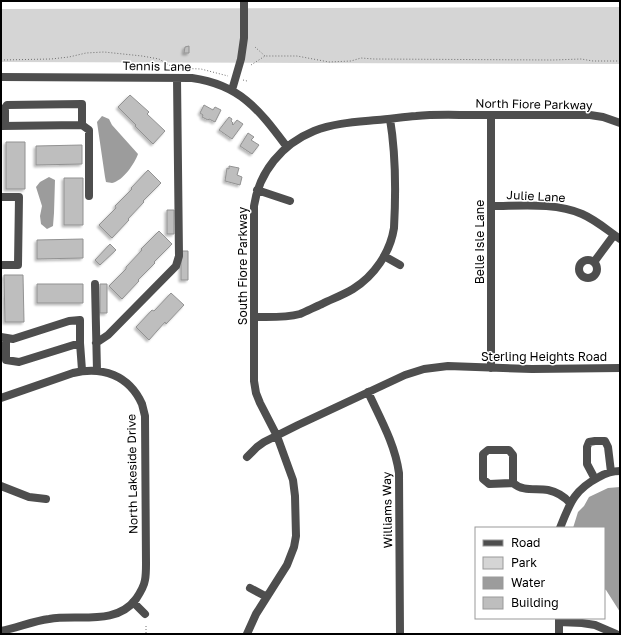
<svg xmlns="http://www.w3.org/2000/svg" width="621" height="635" font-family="'Golos Text',sans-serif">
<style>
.green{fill:#d5d5d5}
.water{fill:#9c9c9c}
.building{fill:#bebebe;stroke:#929292;filter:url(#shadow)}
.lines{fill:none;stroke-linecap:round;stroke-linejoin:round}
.path{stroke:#707070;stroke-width:1;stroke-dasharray:1 2;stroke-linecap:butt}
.minor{stroke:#4e4e4e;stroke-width:8}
.labels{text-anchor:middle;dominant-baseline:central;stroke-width:3;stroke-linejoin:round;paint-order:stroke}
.street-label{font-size:12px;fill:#000;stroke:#fff}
</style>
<defs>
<filter id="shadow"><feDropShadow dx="-2" dy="2" stdDeviation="1" flood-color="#0004"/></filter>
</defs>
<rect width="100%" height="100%" fill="#fff"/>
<path class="green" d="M620 7V64L1 62V9Z"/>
<path class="water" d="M102 116 109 119 112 125 138 154C135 163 123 181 112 183 111 183 107 182 106 182L105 177 97 122Z
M49 177 55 180 54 213 53 226 47 229 41 224 40 216 42 206 36 187 40 182Z
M620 487V612L606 590 604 589V528H573L578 512 584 506 589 497 608 488Z"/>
<path class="building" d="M189 46V53H184L185 47Z
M130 95 149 112 147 114 165 131 153 144 135 126 136 125 118 107Z
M204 105 213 110 215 107 221 110 215 122 209 119 208 120 202 117 203 115 200 113Z
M229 117 232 119 231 121 233 123 232 124 233 125 237 120 243 124 232 139 219 130Z
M248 133 254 137 251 140 259 145 252 154 240 146Z
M6 142H25V189H6Z
M82 145V164L36 165V146Z
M229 166 239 168 237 175 242 177 240 185 225 181 227 168 229 169Z
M148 170 161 183 143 201 144 202 128 219 129 220 112 238 99 225 116 208 115 206 132 189 131 188Z
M64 178H83V225H64Z
M167 210H174V234H167Z
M159 231 172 244 154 262 155 263 138 280 139 281 122 299 109 286 126 269V267L142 250 141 249Z
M83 239V258L37 259V240Z
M110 244 116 250 100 265 95 260Z
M181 251H188V280H181Z
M4 275H23L24 322H5Z
M37 284H83V303H37Z
M100 284H107V313H100Z
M171 293 184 305 166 324 165 322 149 340 136 327 152 310 154 311Z"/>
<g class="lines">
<path class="path" d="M255 47 265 56
M1 60 51 59 69 57 86 53 104 52 142 56 159 59 174 68 201 69 228 76
M251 65 265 56H297L329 62 351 61 361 58 374 59 553 60 581 59 593 61H620
M243 80 247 81
M146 626V634"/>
<path class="minor" d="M1 77 192 78C241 85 259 110 287 147
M232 90 241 59 244 38V1
M82 125 89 130V196
M1 126 82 125V104L7 105 5 108V126
M257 190 290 201
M1 197H19L18 265H1
M491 206C520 206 555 202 582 214 596 220 607 230 620 239
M384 256 400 265
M579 269a9 9 0 1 1 18 0a9 9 0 1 1-18 0Z
M594 262 614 235
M95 284 97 371
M254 317C269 317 285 318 300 314 307 311 315 307 322 304 332 299 343 295 353 289 374 276 390 253 394 228 396 191 396 155 390 119
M1 337 13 339 69 321 80 320V343L19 362 6 360V338
M80 343 82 370
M96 343 108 335 176 266 179 256 177 78
M491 368V115
M368 392C380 418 395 444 399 473L400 634
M1 398 73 373C102 366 129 375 142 404 143 408 144 412 145 416L146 564C146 569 146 575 145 580 144 587 140 593 136 599 116 626 78 614 49 619 33 621 17 628 1 631
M247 457 257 447 264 442 298 425 405 375 424 369 448 366 532 369 620 368
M595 479 587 464V447L589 442 595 441H605L608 447 611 472
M513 483V455L509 450H488L483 454V479L489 484 513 483C523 492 536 488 548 490 557 492 564 496 570 503
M1 486 29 497 46 499
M560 528C570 503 574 490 599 477 606 473 612 471 620 471
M250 588 267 597
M133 602 145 614
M559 619V634
M559 622 582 623 595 625 616 634
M247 634 256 614 287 565 294 547 296 536 295 496 293 480 277 436 260 403 256 393 254 381V206C259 172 282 144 314 131 334 123 356 122 377 120 390 119 403 117 416 116 435 114 455 115 474 115 513 115 551 115 590 115L603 117 620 123"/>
</g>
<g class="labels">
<g class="street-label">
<text transform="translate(157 66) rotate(1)">Tennis Lane</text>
<text transform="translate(534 104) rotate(1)">North Fiore Parkway</text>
<text transform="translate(536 196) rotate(3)">Julie Lane</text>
<text transform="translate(479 242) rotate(-90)">Belle Isle Lane</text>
<text transform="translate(242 266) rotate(-90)">South Fiore Parkway</text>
<text x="544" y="356">Sterling Heights Road</text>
<text transform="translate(132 474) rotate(-91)">North Lakeside Drive</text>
<text transform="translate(387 510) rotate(-91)">Williams Way</text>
</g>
</g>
<rect width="621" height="635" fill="none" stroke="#000000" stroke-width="4"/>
<rect x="475" y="527" width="130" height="92" fill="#ffffff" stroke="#999999"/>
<rect x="483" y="540" width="20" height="6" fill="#4e4e4e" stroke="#999999"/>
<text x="511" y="547" font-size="12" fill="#000000">Road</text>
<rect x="483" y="557" width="20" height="12" fill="#d5d5d5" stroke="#999999"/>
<text x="511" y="567" font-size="12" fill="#000000">Park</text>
<rect x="483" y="577" width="20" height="12" fill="#9c9c9c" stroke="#999999"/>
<text x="511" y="587" font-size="12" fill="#000000">Water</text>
<rect x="483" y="597" width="20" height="12" fill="#bebebe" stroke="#999999"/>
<text x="511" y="607" font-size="12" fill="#000000">Building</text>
</svg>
